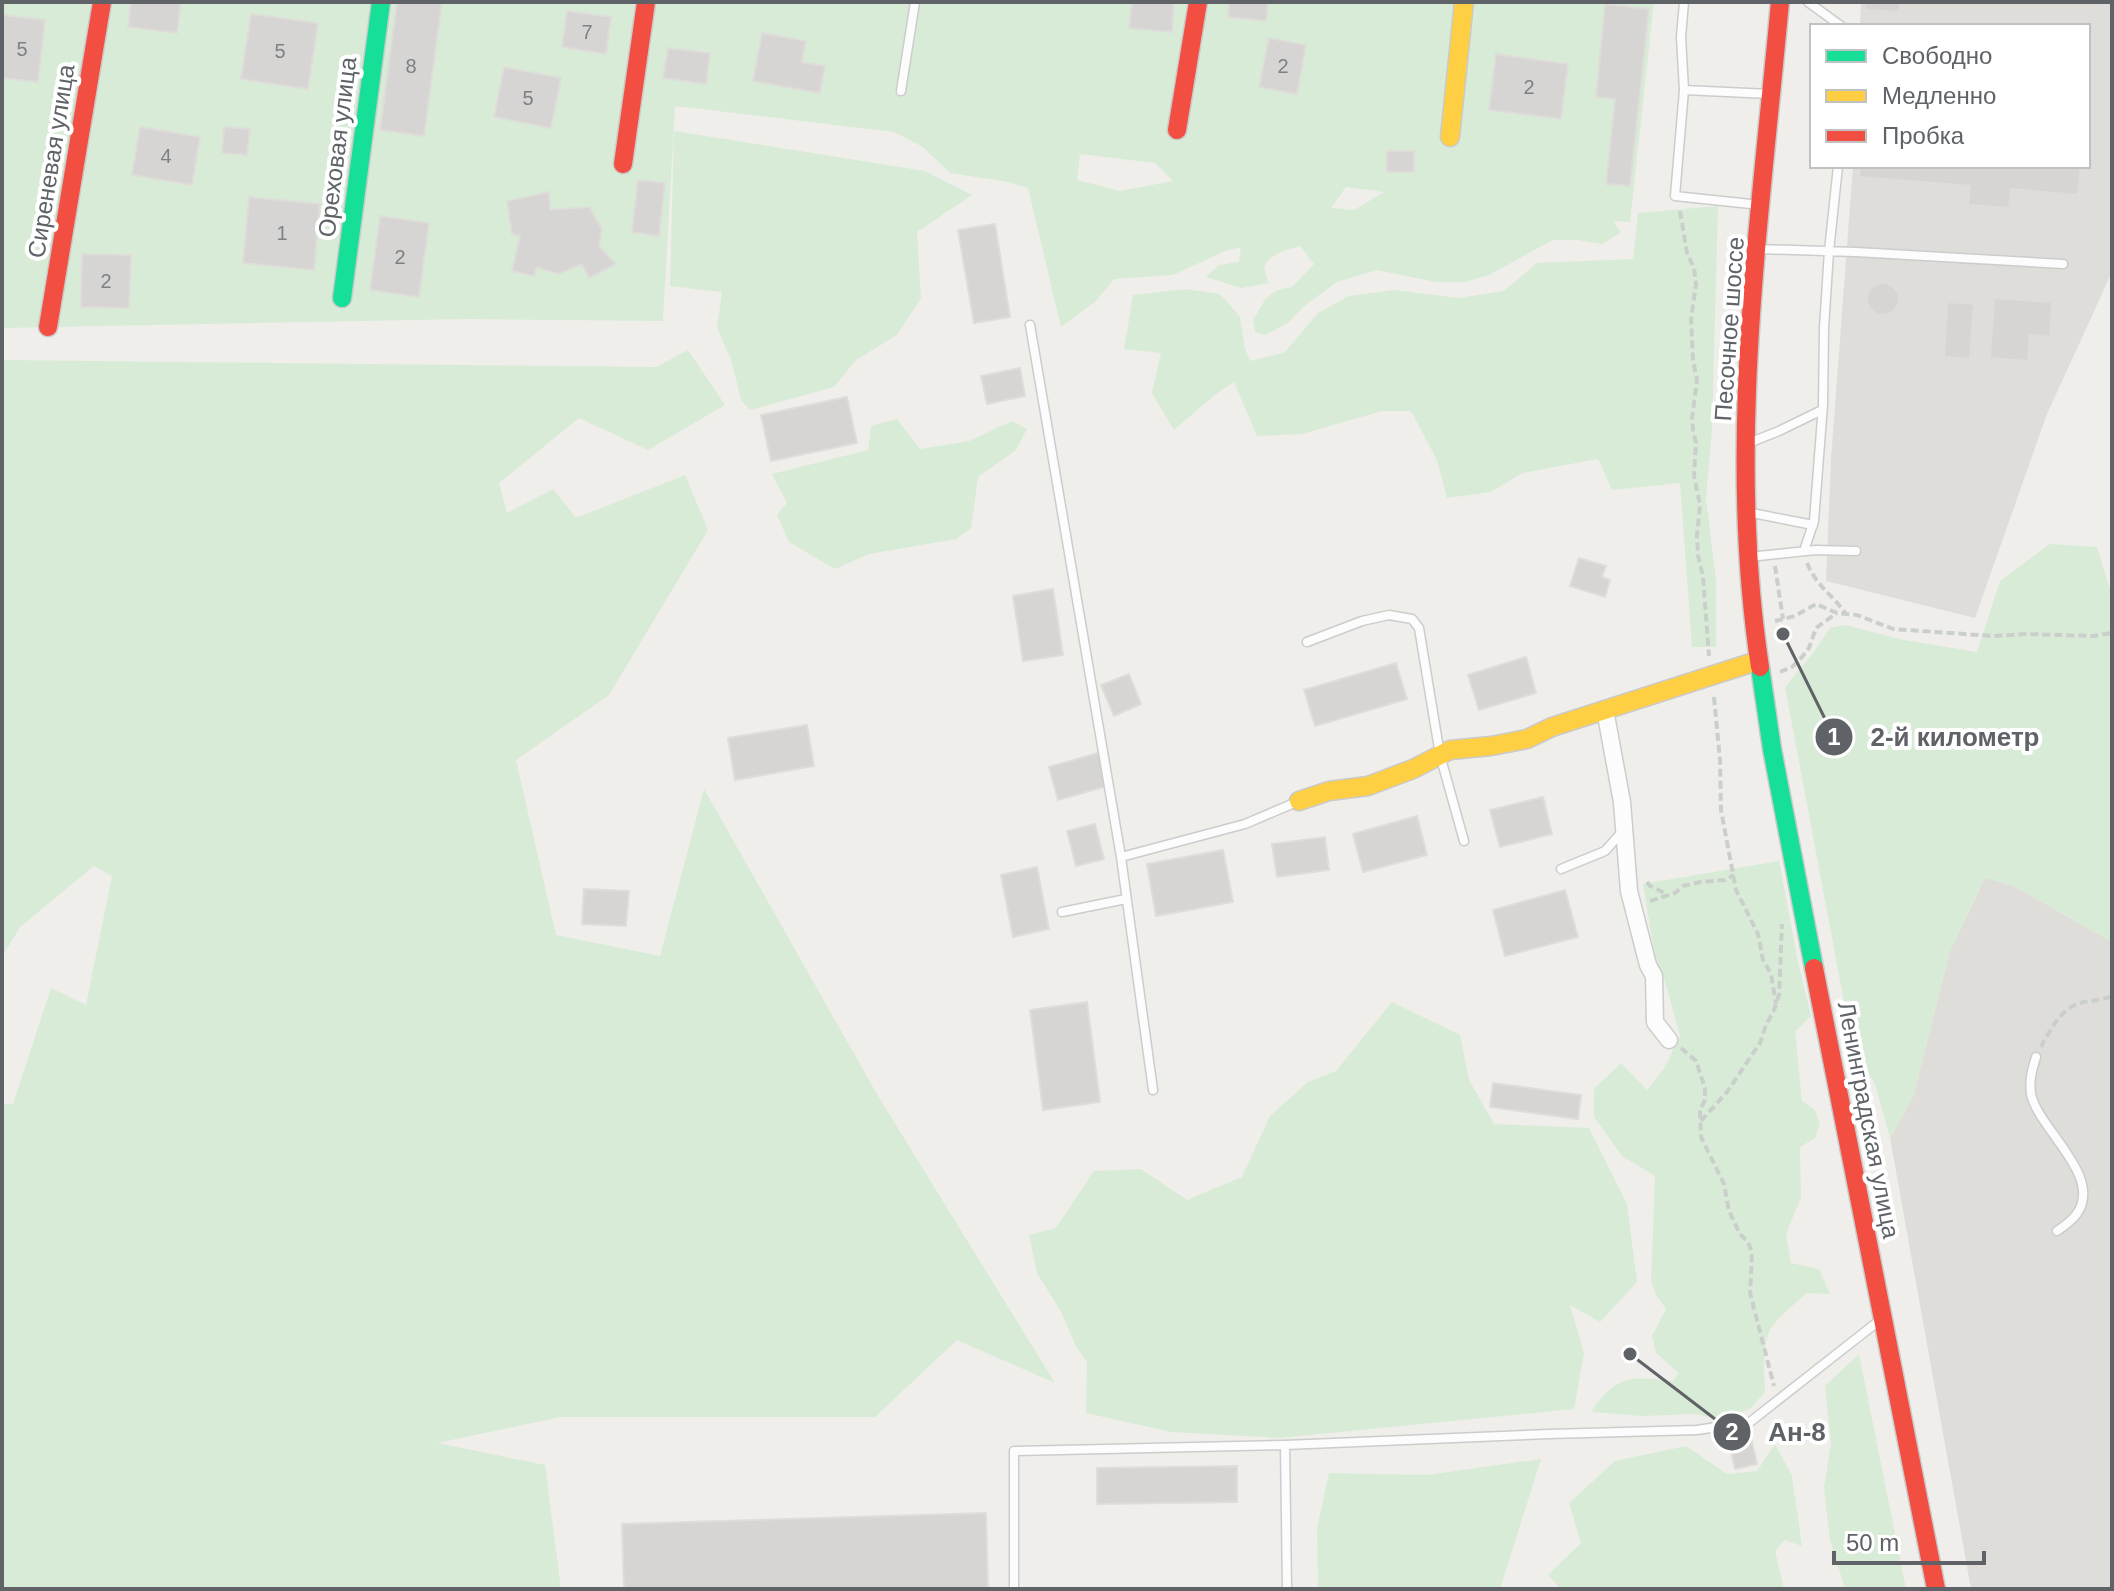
<svg xmlns="http://www.w3.org/2000/svg" width="2114" height="1591" font-family="Arial,sans-serif">
<style>
.industrial{fill:#dfddda}
.green{fill:#d8ebd6;fill-rule:evenodd}
.building{fill:#d6d5d3;stroke:#deddd9;stroke-width:2}
.lines{fill:none;stroke-linecap:round;stroke-linejoin:round}
.lane-casing{stroke:#cbcccc;stroke-width:11}
.street-casing{stroke:#cbcccc;stroke-width:19}
.fast-casing{stroke:#cacacb;stroke-width:21}
.slow-casing{stroke:#cacacb;stroke-width:21}
.jam-casing{stroke:#cacacb;stroke-width:21}
.path{stroke:#cacfcc;stroke-width:4;stroke-dasharray:8 4;stroke-linecap:butt}
.lane{stroke:#fdfcfc;stroke-width:8}
.street{stroke:#fdfcfc;stroke-width:16}
.fast{stroke:#16e098;stroke-width:18}
.slow{stroke:#ffcf43;stroke-width:18}
.jam{stroke:#f24e42;stroke-width:18}
.labels{text-anchor:middle;dominant-baseline:central;stroke-width:8;stroke-linejoin:round;paint-order:stroke}
.number-label{font-size:20px;fill:#7e8184}
.street-label{font-size:24px;fill:#5f6368;stroke:#fff}
.leader{fill:none;stroke:#5f6368;stroke-width:3}
.callout-dot{fill:#5f6368;stroke:#fff;stroke-width:3}
.mark-label{font-size:24px;text-anchor:middle;font-weight:bold;fill:#fff}
.callout-label{font-size:26px;text-anchor:middle;font-weight:bold;fill:#5f6368;stroke:#fff;stroke-width:8;stroke-linejoin:round;paint-order:stroke}
</style>
<rect width="100%" height="100%" fill="#efeeea"/>
<path class="industrial" d="M1861 2H2112V272L2047 414 1975 618 1826 581 1831 459 1853 166H2088V26H1860Z
M1985 877 2014 886 2112 942V1589H1971L1890 1138 1913 1097 1950 951Z"/>
<path class="green" d="M2 2H1654L1630 222 1613 221 1621 232 1602 244 1578 240H1553L1489 275 1465 282H1436L1376 270 1337 282 1304 306 1289 322 1266 335 1255 332 1253 320 1266 298 1278 290 1292 287 1314 264 1300 246C1286 250 1272 253 1264 266L1268 283 1241 288 1206 277 1219 265 1239 262 1241 247 1225 251 1173 275 1114 279 1096 301 1061 327 1028 188 1008 182 950 173 923 147 894 132 675 106 663 321 467 319 2 328ZM1080 154 1155 163 1173 181 1120 191 1077 180ZM1346 187 1384 192 1354 210 1331 208Z
M674 131 925 171 972 195 917 232 921 298 897 335 856 360 834 387 750 410 741 400 731 359 717 328 722 292 670 286Z
M1718 206 1712 430 1706 498 1716 580V647H1692L1680 483 1612 490 1598 459 1522 473 1491 492 1447 498 1437 460 1411 411H1382L1302 434 1257 436 1234 382 1216 394 1174 430 1152 393 1161 353 1124 349 1133 295 1185 289 1220 294 1240 317 1245 349 1250 361 1284 353 1318 313 1349 296 1395 290 1458 298 1504 291 1537 263 1633 259 1638 213Z
M688 350 725 405 648 450 579 418 499 483 507 513 553 489 576 518 685 475 708 530 609 695 516 760 556 935 660 956 704 789 878 1096 1055 1383 957 1340 875 1417H561L437 1443 545 1465 561 1589H2V1104H13L51 988 86 1005 112 876 94 866 20 927 2 957V360L656 367Z
M897 419 920 449 969 441 1012 421 1027 429 1016 450 978 477 971 528 956 539 869 554 835 569 789 542 777 515 787 503 772 474 868 450 871 426Z
M2050 544 2097 547 2112 596V942L2014 886 1984 878 1950 951 1913 1097 1890 1138 1875 1084 1852 1045 1785 687 1814 652 1830 628 1845 625 1904 640 1977 652 2000 581Z
M1779 861 1798 962 1811 1016 1795 1032 1802 1101 1814 1109 1820 1123 1815 1138 1800 1147 1801 1197 1786 1234 1791 1263 1819 1269 1830 1294 1807 1293C1796 1303 1772 1321 1768 1335 1762 1353 1764 1373 1765 1392L1751 1408 1722 1420 1696 1414 1643 1416 1591 1412C1616 1375 1630 1376 1673 1381L1679 1373 1656 1353 1652 1336 1666 1309 1656 1295 1651 1282 1655 1176 1622 1156 1594 1117V1089L1621 1063 1647 1090 1665 1067 1680 1036 1664 978 1655 956 1643 884Z
M1392 1002 1460 1035 1469 1080 1494 1124 1589 1128 1627 1204 1637 1282 1600 1322 1570 1305 1584 1353 1574 1409 1279 1438 1171 1432 1086 1413 1087 1362 1076 1346 1060 1310 1037 1273 1029 1235 1056 1228 1094 1171 1141 1169 1187 1200 1242 1177 1270 1116 1308 1082 1336 1071Z
M1859 1354 1906 1589H1845L1830 1540 1824 1488 1831 1443 1825 1386Z
M1775 1444 1792 1476 1802 1546 1785 1540 1775 1551 1784 1589H1561L1548 1575 1581 1543 1569 1503 1615 1461 1686 1446 1727 1474 1757 1471Z
M1541 1459 1500 1589H1318L1317 1528 1329 1473 1427 1475Z"/>
<path class="building" d="M131 2H181L177 33 128 27Z
M397 2H442L424 136 380 130Z
M1132 2H1174L1172 32 1129 28Z
M1229 2H1268L1266 21 1228 17Z
M1865 2H1900V12L1865 10Z
M1605 4 1649 9 1630 186 1606 184 1615 99 1596 97Z
M567 11 611 17 606 54 562 47Z
M251 14 318 23 308 89 241 79Z
M2 15 45 20 38 82 2 78Z
M762 33 806 41 802 62 825 66 820 93 753 81Z
M1269 38 1306 45 1297 94 1259 87Z
M668 48 710 53 706 84 663 78Z
M1496 54 1568 64 1561 119 1489 110Z
M504 67 561 78 551 128 494 117Z
M140 127 200 137 192 185 132 175Z
M224 127 250 129 247 155 222 153Z
M1387 151H1414V172H1387Z
M1860 166H2081L2078 195 2011 189 2009 208 1968 205 1970 186 1859 177Z
M638 180 665 183 659 236 632 232Z
M549 192 550 210 589 207 602 229 599 246 616 264 589 278 582 264 558 274 537 267 534 276 512 271 520 236 512 234 507 201Z
M249 197 320 204 314 270 243 263Z
M380 216 429 223 419 297 370 290Z
M995 224 1010 317 974 323 958 230Z
M82 254 131 255 129 308 81 307Z
M1867 299a16 16 0 1 1 32 0a16 16 0 1 1-32 0Z
M1994 298 2052 302 2050 337 2030 335 2028 361 1990 358Z
M1947 302 1974 304 1970 359 1944 357Z
M1020 368 1025 396 987 404 981 376Z
M847 397 857 443 771 461 761 415Z
M1579 558 1606 566 1602 577 1610 580 1605 597 1570 586Z
M1053 589 1063 655 1023 661 1013 596Z
M1526 657 1536 693 1479 710 1468 675Z
M1396 663 1407 699 1315 726 1304 690Z
M1129 674 1141 704 1114 716 1101 685Z
M807 725 814 766 735 780 728 738Z
M1098 753 1107 786 1058 800 1049 767Z
M1543 797 1552 834 1500 847 1490 810Z
M1417 816 1427 855 1363 872 1353 834Z
M1095 824 1104 859 1076 866 1067 831Z
M1325 837 1329 870 1277 877 1272 844Z
M1223 850 1233 902 1156 916 1147 864Z
M1037 867 1049 929 1013 937 1001 875Z
M584 889 629 891 626 926 582 924Z
M1565 890 1578 937 1505 956 1493 910Z
M1087 1002 1100 1102 1043 1110 1030 1010Z
M1493 1083 1581 1095 1578 1119 1490 1107Z
M1749 1429 1757 1464 1735 1469 1727 1434Z
M1237 1466V1502L1097 1504V1468Z
M986 1513 988 1589H624L622 1524Z"/>
<g class="lines">
<g class="lane-casing">
<path id="lane" d="M1808 2 1841 26
M1684 90 1681 37 1684 2
M901 91 915 2
M1760 205 1675 196 1684 90 1770 94
M1758 249 1856 252 2063 264
M1030 325 1121 857 1245 824 1299 801
M1746 444 1779 431 1822 410
M1747 512 1813 525
M1804 551 1814 521 1823 405 1824 328 1829 251 1838 166
M1749 557 1816 550 1856 551
M1307 642 1362 621 1389 615 1412 619 1419 628 1440 755 1464 841
M1121 857 1153 1090
M1561 869 1605 851 1622 832
M1062 912 1126 899
M2036 1057C2032 1070 2029 1080 2031 1094 2038 1129 2105 1177 2076 1215 2071 1221 2063 1227 2057 1231
M1285 1445 1287 1589
M1014 1589V1451L1285 1445 1549 1434 1697 1430 1750 1422 1880 1320"/>
</g>
<g class="street-casing">
<path id="street" d="M1605 710 1622 802 1629 891 1648 965 1654 976 1655 1022 1669 1040"/>
</g>
<g class="fast-casing">
<path id="fast" d="M342 298 381 2
M1760 667 1772 749 1814 968"/>
</g>
<g class="slow-casing">
<path id="slow" d="M1450 137 1464 2
M1299 801 1329 791 1368 786 1413 769 1450 750 1491 746 1527 739 1552 727 1757 661"/>
</g>
<g class="jam-casing">
<path id="jam" d="M1177 130 1198 2
M623 164 646 2
M48 327 102 2
M1760 667C1726 446 1760 222 1780 2
M1814 968 1936 1589"/>
</g>
<path class="path" d="M1680 211 1687 253 1694 268 1696 284 1691 319 1693 360 1697 380 1692 418 1693 430 1696 443 1694 476 1700 505 1697 535 1698 555 1703 577 1709 656
M1807 563C1817 587 1831 593 1846 614
M1775 566 1783 619
M1775 621 1795 616 1816 604 1837 613 1857 615 1893 629 1993 636 2026 634 2093 636 2112 633
M1780 672 1792 667 1802 657 1809 648 1816 628 1837 613
M1714 697 1720 760 1721 810 1736 890 1758 934 1763 960 1771 974 1776 1004
M1647 882 1650 886 1667 894
M1650 901 1675 893 1683 886 1700 882 1725 880 1734 875
M2041 1047C2049 1031 2062 1008 2080 1003 2090 1000 2101 1001 2112 996
M1681 1048 1696 1061 1705 1088V1100L1700 1110 1701 1137 1724 1184 1729 1211 1740 1234 1748 1242 1752 1253 1750 1293 1774 1386
M1701 1121 1727 1092 1760 1043 1766 1025 1774 1010 1779 995 1782 924"/>
<use href="#lane" class="lane"/>
<use href="#street" class="street"/>
<use href="#fast" class="fast"/>
<use href="#slow" class="slow"/>
<use href="#jam" class="jam"/>
</g>
<g class="labels">
<g class="number-label">
<text x="587" y="32">7</text>
<text x="22" y="49">5</text>
<text x="280" y="51">5</text>
<text x="411" y="66">8</text>
<text x="1283" y="66">2</text>
<text x="1529" y="87">2</text>
<text x="528" y="98">5</text>
<text x="166" y="156">4</text>
<text x="282" y="233">1</text>
<text x="400" y="257">2</text>
<text x="106" y="281">2</text>
</g>
<g class="street-label">
<text transform="translate(337 147) rotate(-83)">Ореховая улица</text>
<text transform="translate(51 161) rotate(-81)">Сиреневая улица</text>
<text transform="translate(1729 329) rotate(-86)">Песочное шоссе</text>
<text transform="translate(1869 1120) rotate(79)">Ленинградская улица</text>
</g>
</g>
<path class="leader" d="M1783 634L1834 737M1630 1354L1732 1432"/>
<g class="callout-dot">
<circle cx="1783" cy="634" r="8"/>
<circle cx="1630" cy="1354" r="8"/>
<circle cx="1834" cy="737" r="20"/>
<circle cx="1732" cy="1432" r="20"/>
</g>
<g class="mark-label">
<text x="1834" y="745">1</text>
<text x="1732" y="1440">2</text>
</g>
<g class="callout-label">
<text x="1955" y="746">2-й километр</text>
<text x="1797" y="1441">Ан-8</text>
</g>
<rect width="2114" height="1591" fill="none" stroke="#5f6368" stroke-width="8"/>
<rect x="1810" y="24" width="280" height="144" fill="#ffffff" stroke="#bfc1c3" stroke-width="2"/>
<rect x="1826" y="50" width="40" height="12" fill="#16e098" stroke="#bfc1c3" stroke-width="2"/>
<text x="1882" y="64" font-size="24" fill="#5f6368">Свободно</text>
<rect x="1826" y="90" width="40" height="12" fill="#ffcf43" stroke="#bfc1c3" stroke-width="2"/>
<text x="1882" y="104" font-size="24" fill="#5f6368">Медленно</text>
<rect x="1826" y="130" width="40" height="12" fill="#f24e42" stroke="#bfc1c3" stroke-width="2"/>
<text x="1882" y="144" font-size="24" fill="#5f6368">Пробка</text>
<path d="M1834 1551v12h150v-12" fill="none" stroke="#5f6368" stroke-width="4"/>
<text x="1846" y="1551" font-size="24" fill="#5f6368" stroke="#ffffff" stroke-width="6" paint-order="stroke">50 m</text>
</svg>
